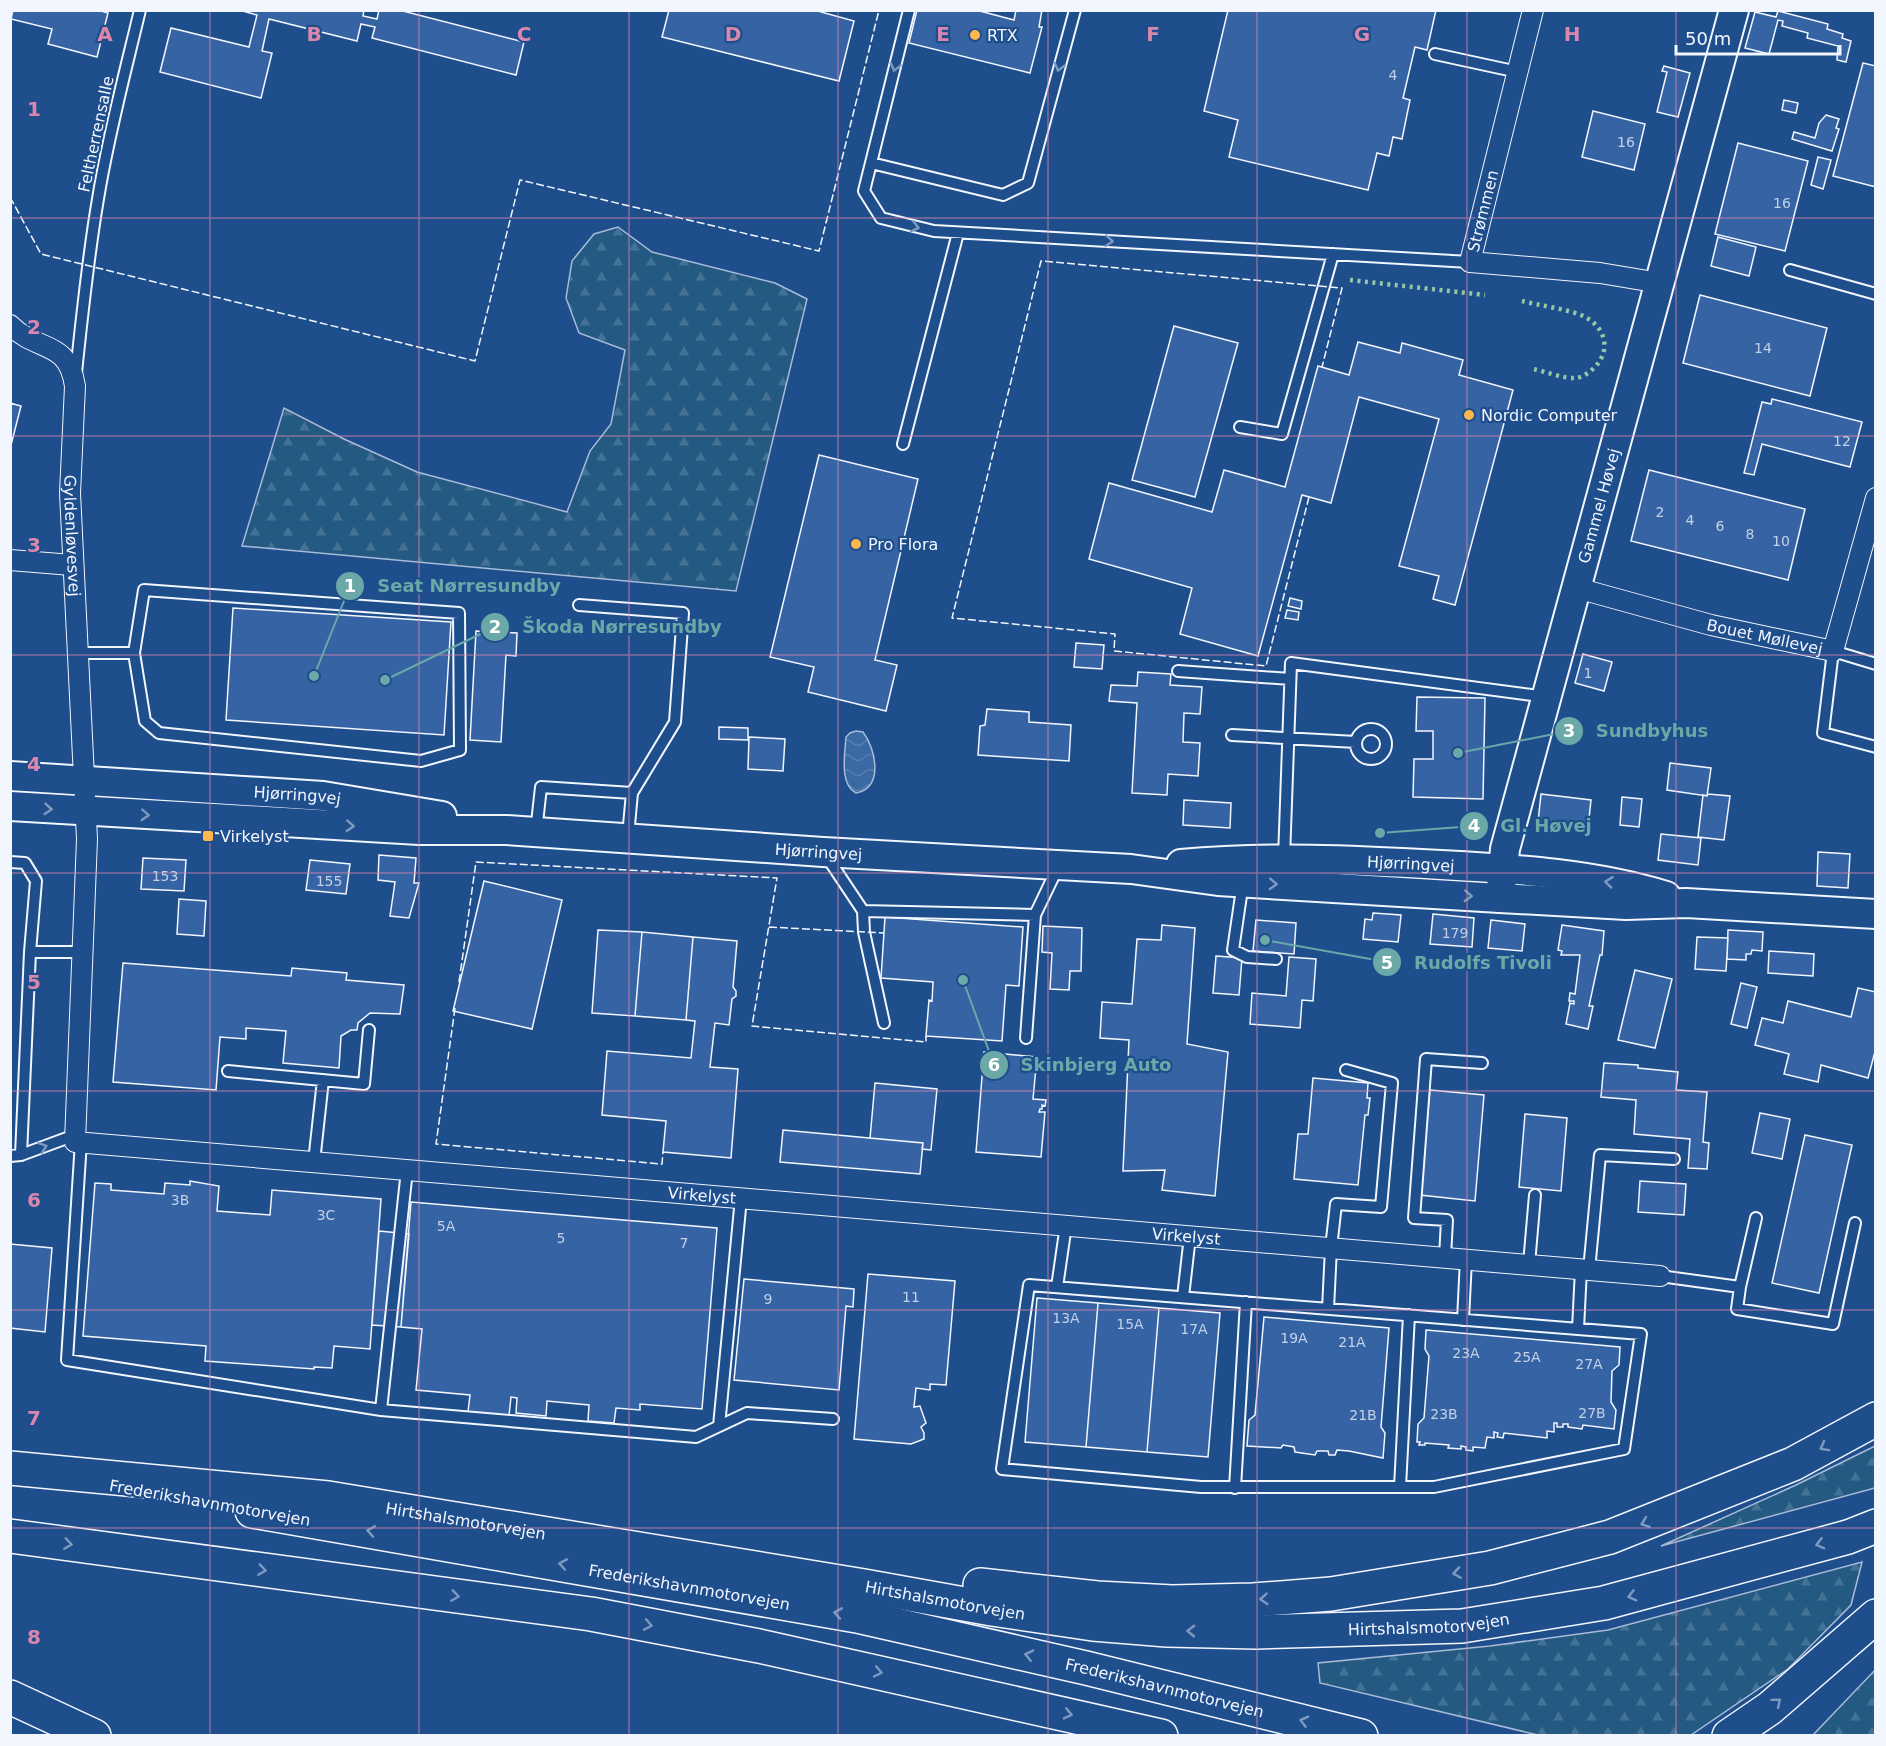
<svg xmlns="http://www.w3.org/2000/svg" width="1886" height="1746" font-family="'DejaVu Sans',sans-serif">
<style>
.forest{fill:url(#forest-firs);stroke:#a8bbd7;stroke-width:1.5}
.water{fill:url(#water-waves);stroke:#a8bbd7;stroke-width:1.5}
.building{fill:#3563a3;stroke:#f2f6ff;stroke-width:1.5}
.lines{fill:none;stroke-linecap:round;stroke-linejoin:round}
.lane-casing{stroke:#f2f6ff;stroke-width:14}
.street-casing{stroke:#f2f6ff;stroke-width:22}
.secondary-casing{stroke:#f2f6ff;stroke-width:32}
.highway-casing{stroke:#f2f6ff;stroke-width:36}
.lane{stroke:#1f4e8c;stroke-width:10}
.street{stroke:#1f4e8c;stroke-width:20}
.secondary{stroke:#1f4e8c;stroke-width:28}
.highway{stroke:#1f4e8c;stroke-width:33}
.hedge{stroke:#97c8a6;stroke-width:4.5;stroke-dasharray:3 4.5;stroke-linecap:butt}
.fence{stroke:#f2f6ff;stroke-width:1.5;stroke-dasharray:8 3;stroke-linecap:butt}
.oneway{stroke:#7e9ac0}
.grid{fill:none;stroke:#da87ad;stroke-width:1.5;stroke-opacity:0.55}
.poi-dot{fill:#ffb74d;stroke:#1f4e8c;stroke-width:2}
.labels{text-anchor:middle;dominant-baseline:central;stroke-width:4.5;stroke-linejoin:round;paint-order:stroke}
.number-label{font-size:14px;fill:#c3d1e8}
.poi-label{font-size:16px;fill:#f2f6ff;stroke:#1f4e8c;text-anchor:start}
.street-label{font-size:16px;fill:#f2f6ff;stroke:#1f4e8c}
.grid-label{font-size:20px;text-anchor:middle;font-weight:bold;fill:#da87ad;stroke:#1f4e8c;stroke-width:4.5;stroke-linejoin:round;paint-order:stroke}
.leader{fill:none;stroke:#6aa9a8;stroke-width:2}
.callout-dot{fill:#6aa9a8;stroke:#1f4e8c;stroke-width:2}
.mark-label{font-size:18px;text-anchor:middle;font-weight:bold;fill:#fff}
.callout-label{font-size:18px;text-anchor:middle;font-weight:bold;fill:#6aa9a8;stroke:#1f4e8c;stroke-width:4.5;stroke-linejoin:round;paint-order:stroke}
</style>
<defs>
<pattern id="forest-firs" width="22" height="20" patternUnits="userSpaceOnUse" patternTransform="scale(1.5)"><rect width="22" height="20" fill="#245a82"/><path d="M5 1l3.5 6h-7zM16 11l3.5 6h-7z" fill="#447295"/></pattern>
<pattern id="water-waves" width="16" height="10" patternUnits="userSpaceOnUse" patternTransform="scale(1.5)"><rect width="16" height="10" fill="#3b69a3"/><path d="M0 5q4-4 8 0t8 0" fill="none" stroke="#587fb1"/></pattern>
</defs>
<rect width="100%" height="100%" fill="#1f4e8c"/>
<path class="forest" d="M618 227 652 252 775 283 807 299 736 591 242 546 284 408 344 439 417 472 567 512 590 451 611 424 625 350 579 333 566 298 572 261 594 234Z
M1875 1446V1488L1661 1546 1796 1485Z
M1862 1562 1851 1605 1788 1669 1691 1735H1538L1320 1683 1318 1663 1490 1646 1608 1630Z
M1875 1670V1735H1813Z"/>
<path class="water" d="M856 731 863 732C876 749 884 788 856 793 839 784 845 754 846 737L850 733Z"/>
<path class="building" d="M13 10H98L108 13 97 57 48 44 52 29 11 19Z
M239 10H364L363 16 377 19 379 10H399L524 42 516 75 372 38 375 27 361 24 357 41 269 19 262 51 272 53 261 98 160 72 171 28 249 47 257 15Z
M669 10H814L854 21 839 81 662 37Z
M917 10H976L1014 20 1016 10H1042L1039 27H1042L1030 73 909 43Z
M1228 10H1436L1427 50 1415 47 1403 98 1410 100 1402 139 1393 137 1389 156 1377 153 1368 190 1229 157 1238 120 1204 111Z
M1778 11 1828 24 1827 29 1843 34 1842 38 1851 41 1846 62 1837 60 1838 46 1807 38 1808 33 1782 26 1783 21 1778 20 1769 54 1745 48 1755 12 1776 17Z
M1863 63 1876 66V187L1833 176Z
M1664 66 1690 73 1678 117 1657 112 1667 72 1662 71Z
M1784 100 1798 103 1796 113 1782 110Z
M1593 111 1645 124 1634 170 1582 157Z
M1826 115 1839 119 1836 128 1839 129 1832 151 1792 139 1794 132 1815 138 1819 123Z
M1738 143 1808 161 1785 251 1715 234Z
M1818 157 1831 160 1823 189 1811 185Z
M1718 237 1756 247 1749 276 1711 266Z
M1700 295 1827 328 1810 396 1683 363Z
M1174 326 1238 343 1195 497 1132 480Z
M1358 342 1400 353 1402 343 1463 360 1459 375 1513 390 1455 605 1433 599 1439 576 1399 566 1439 419 1359 397 1331 503 1302 495 1258 656 1180 634 1192 588 1089 559 1109 483 1212 512 1224 470 1285 487 1318 366 1349 375Z
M1772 399 1862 422 1850 467 1762 444 1754 475 1744 473 1762 402 1771 404Z
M10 403 21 406 10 449Z
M819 455 918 479 875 660 897 665 886 711 808 692 814 667 770 657Z
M1649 470 1805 509 1788 580 1631 541Z
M1290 598 1302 601 1301 609 1288 606Z
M233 608 451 622 444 735 226 720Z
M1287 610 1299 612 1298 620 1285 618Z
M476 631 517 633 516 656 506 655 501 742 470 740Z
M1076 643 1104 645 1102 669 1074 667Z
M1583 654 1612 662 1604 691 1575 683Z
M1138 672 1171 674 1170 685 1202 687 1200 714 1184 713 1183 742 1200 743 1198 776 1168 774 1167 795 1132 793 1137 703 1109 701 1111 685 1137 686Z
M1417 697 1485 698 1483 799 1413 797 1414 759H1433V731H1416Z
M987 709 1029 712V722L1071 725 1069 761 978 755 980 726 985 725Z
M719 727 748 728V740L719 739Z
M749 737 785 739 783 771 748 769Z
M1670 763 1711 768 1707 796 1667 790Z
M1541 794 1591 800 1588 828 1538 822Z
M1708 794 1730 796 1724 840 1698 837 1703 795 1707 796Z
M1622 797 1642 799 1639 827 1620 825Z
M1184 800 1231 803 1230 828 1183 825Z
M1661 834 1701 838 1698 865 1658 860Z
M1818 852 1850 854 1848 888 1817 886Z
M379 855 416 858 414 883H419L409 918 390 916 395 882 378 880Z
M143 858 186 860 184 891 141 889Z
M310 860 350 864 346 894 306 890Z
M484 881 562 900 532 1029 453 1011Z
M179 899 206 901 204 936 177 934Z
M1373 913 1401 915 1398 942 1363 939 1365 919 1372 920Z
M1433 914 1474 918 1472 947 1430 944Z
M885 917 1023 927 1019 986 1006 985 1002 1041 926 1036 929 1000 932 1001 933 982 881 978Z
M1256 920 1296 923 1294 954 1253 951Z
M1491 920 1525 924 1522 951 1488 948Z
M1162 925 1195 928 1187 1044 1228 1052 1215 1196 1162 1190 1165 1170 1123 1171 1129 1040 1100 1038 1102 1002 1132 1004 1137 939 1161 940Z
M1562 925 1604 931 1602 955H1600L1589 1006H1593L1588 1029 1566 1024 1570 1003 1574 1004V1001H1569L1570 993 1575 994 1580 955H1561L1562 951 1558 950Z
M1043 926 1082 928 1081 971H1070L1069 990 1050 989 1052 953 1042 952Z
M598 930 642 932 635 1016 592 1013Z
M1728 930 1763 932 1762 951 1752 950 1751 954H1746V960L1727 959Z
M642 932 693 937 686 1020 635 1016Z
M693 937 737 941 733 987 736 991V996L732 999 729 1025 715 1023 710 1067 738 1069 731 1158 663 1152 666 1121 602 1115 607 1051 691 1058 695 1021 686 1020Z
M1697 937 1728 938 1726 971 1695 969Z
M1769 951 1814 954 1813 976 1768 973Z
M1216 956 1242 958 1239 995 1213 993Z
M1289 957 1316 959 1313 1001 1302 1000 1300 1028 1250 1024 1252 993 1286 996Z
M123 963 291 976 292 968 347 973 346 980 404 985 400 1014 370 1013 358 1023 357 1030H351L341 1036 339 1068 283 1063 286 1031 246 1028V1039L220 1037 216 1090 113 1082Z
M1635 970 1672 979 1655 1048 1618 1040Z
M1741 983 1757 987 1747 1028 1731 1024Z
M1858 988 1876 992V1048L1868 1078 1821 1065 1818 1082 1784 1074 1789 1054 1755 1045 1762 1018 1783 1023 1788 1001 1851 1017Z
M984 1052 1037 1057 1033 1099 1046 1100 1045 1106 1042 1105V1109H1040L1039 1112H1045L1041 1157 976 1152Z
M1604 1063 1638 1065V1068L1678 1072 1676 1090 1707 1092 1703 1142 1709 1143 1707 1169 1688 1168 1690 1139 1634 1134 1636 1100 1601 1097Z
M1313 1078 1368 1083 1367 1098H1370L1368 1115H1365L1358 1185 1294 1179 1298 1134H1308Z
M875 1083 937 1089 931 1150 922 1149 923 1143 870 1138Z
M1430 1090 1484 1095 1475 1201 1420 1195Z
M1760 1113 1790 1119 1782 1159 1752 1153Z
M1525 1114 1567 1118 1561 1191 1519 1187Z
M783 1130 923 1143 920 1174 780 1162Z
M1805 1135 1852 1145 1819 1293 1772 1283Z
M190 1181 219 1186 217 1211 270 1215 272 1190 381 1199 370 1349 334 1346 332 1368 314 1367V1369L205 1361 206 1346 83 1336 95 1183 111 1184V1190L164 1194 165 1183 190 1185Z
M1640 1181 1686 1184 1684 1215 1638 1212Z
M411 1202 717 1228 702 1409 640 1404V1410L616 1408 614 1423 588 1421 589 1405 547 1401 546 1416 516 1413 517 1398 511 1397 509 1416 468 1412 470 1395 416 1390 422 1329 401 1327Z
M379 1231 409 1234 401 1327 372 1325Z
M10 1244 52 1248 45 1332 10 1328Z
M868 1274 955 1281 946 1385 930 1384V1390L916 1388 914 1407 920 1406 926 1423 921 1427 924 1433V1439L911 1444 854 1439Z
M744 1279 854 1289 853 1307 846 1306 839 1390 734 1380Z
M1037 1298 1098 1303 1086 1447 1025 1442Z
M1098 1303 1159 1308 1147 1452 1086 1447Z
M1159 1308 1220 1313 1208 1457 1147 1452Z
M1264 1317 1389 1328 1381 1427 1385 1433 1383 1458 1349 1451 1337 1450 1335 1455H1329L1328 1451H1317L1315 1455 1295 1452 1294 1447 1283 1445 1281 1448 1247 1446 1249 1420 1255 1415Z
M1426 1330 1620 1347 1619 1365 1612 1371 1611 1402 1616 1410 1614 1429 1583 1425 1582 1429 1568 1427V1424H1563V1427H1557V1423H1554V1432L1547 1431V1438L1504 1433 1503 1438 1497 1437 1498 1433 1494 1432V1438L1487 1437 1485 1448 1473 1447V1451L1466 1450V1447L1461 1446V1449L1448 1448 1449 1445 1425 1443V1445H1419L1420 1442H1417L1418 1424 1424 1418 1429 1356 1425 1349Z"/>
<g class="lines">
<g class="lane-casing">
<path id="lane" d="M909 10 864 191 881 218 934 231 1470 262
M1435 54 1518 72
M871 163 1003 195 1028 183 1075 10
M1790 270 1876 294
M76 373C82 315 88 257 98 199 108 136 125 73 140 10
M1240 427 1282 434 1333 254
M903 444 958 233
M579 605 683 613 675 722 632 793
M77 653H134L145 721 159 733 421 761 460 750 459 613 144 590 134 653
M1876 664 1833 651 1823 733 1876 747
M1178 671 1290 679
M1356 744a15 15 0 1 1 30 0a15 15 0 1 1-30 0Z
M1232 735 1356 742
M536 832 541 787 632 793 628 836
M827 857 863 911 1035 915 1058 867
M1284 858 1291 663 1547 697
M10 862 25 863 36 881 30 952 21 1155
M1243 882 1233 950 1247 957 1276 959
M863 911 864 932 884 1023
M30 952H83
M1026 1038 1035 915
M228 1071 364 1084 369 1030
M81 1141 67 1360 381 1410 696 1437 747 1413 833 1419
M10 1156 21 1155 75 1135
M314 1162 323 1080
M1445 1257 1447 1220 1414 1218 1426 1059 1482 1063
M1529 1264 1535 1195
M1589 1270 1600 1155 1674 1159
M1660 1276 1740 1287 1756 1218
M1029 1285 1641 1334 1624 1449 1434 1487H1201L1002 1469Z
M1057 1287 1066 1225
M1740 1287 1737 1309 1833 1324 1855 1223
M1183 1297 1190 1236
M1328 1309 1331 1248 1336 1204 1381 1207 1392 1083 1346 1070
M1463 1320 1466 1259
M1578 1329 1581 1269
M381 1410 407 1170
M719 1426 741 1198
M1400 1487 1409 1315
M1235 1488 1246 1302"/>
</g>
<g class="street-casing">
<g id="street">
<path d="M1533 10 1470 262 1600 273 1660 283"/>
<path id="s1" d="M10 325C38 353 68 339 75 386L70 493 87 839 75 1142 1660 1276"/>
<path d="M10 560 72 565"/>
<path id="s2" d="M1577 588 1711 625 1833 651 1876 498"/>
</g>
</g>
<g class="secondary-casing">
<g id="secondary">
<path id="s3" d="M10 776 323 796 442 816"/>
<path id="s4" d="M10 806 419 830H506L823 852 1131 869 1218 881 1500 898 1626 905 1686 903 1876 914"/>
<path id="s5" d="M1181 864C1268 856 1354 860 1441 865 1516 869 1594 874 1666 896"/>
<path id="s6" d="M1500 898 1505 849 1734 10"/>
</g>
</g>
<g class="highway-casing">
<g id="highway">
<path id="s7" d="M10 1468 328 1498 864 1586 992 1609 1093 1624 1167 1630 1256 1632 1462 1626 1604 1603 1848 1537 1876 1526"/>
<path id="s8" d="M252 1511 857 1616 1086 1668 1361 1736"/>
<path d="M10 1536 591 1614 759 1646 1161 1736"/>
<path d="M980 1585 1097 1598 1172 1602 1253 1600 1331 1594 1490 1568 1610 1537 1793 1464 1876 1419"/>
<path d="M10 1697 94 1736"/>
<path d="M1729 1736 1770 1708 1876 1616"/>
</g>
</g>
<use href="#lane" class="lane"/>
<use href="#street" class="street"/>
<use href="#secondary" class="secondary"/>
<use href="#highway" class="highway"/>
<path class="hedge" d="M1350 280 1485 295
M1522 301C1537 305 1573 310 1585 317 1606 328 1611 350 1595 367 1590 372 1582 378 1575 378 1564 379 1544 371 1533 369"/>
<path class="fence" d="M10 197 41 254 475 361 520 180 819 251 879 10
M1309 497 1266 666 1114 651 1115 634 952 618 1041 261 1342 288 1322 367
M769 927 884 933
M459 982 476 862 777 878 752 1026 926 1042V1036
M455 1008 436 1144 662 1164 663 1152"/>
</g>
<defs><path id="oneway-chevron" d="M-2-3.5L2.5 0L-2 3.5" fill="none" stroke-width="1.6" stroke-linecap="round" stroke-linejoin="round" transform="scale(1.5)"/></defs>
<g class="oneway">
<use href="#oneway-chevron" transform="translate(895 67) rotate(104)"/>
<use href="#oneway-chevron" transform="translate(1059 67) rotate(105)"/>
<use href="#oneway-chevron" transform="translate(915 227) rotate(14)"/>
<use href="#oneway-chevron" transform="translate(1109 241) rotate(3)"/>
<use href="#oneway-chevron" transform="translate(48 809) rotate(4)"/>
<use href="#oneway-chevron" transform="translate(145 815) rotate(3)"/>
<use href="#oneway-chevron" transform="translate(350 826) rotate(3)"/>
<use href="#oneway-chevron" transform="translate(1609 882) rotate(-173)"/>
<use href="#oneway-chevron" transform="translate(1273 884) rotate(3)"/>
<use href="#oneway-chevron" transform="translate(1468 896) rotate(3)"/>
<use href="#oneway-chevron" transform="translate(43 1147) rotate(-19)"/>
<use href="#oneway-chevron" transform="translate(1824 1447) rotate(151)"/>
<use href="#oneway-chevron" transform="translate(1645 1523) rotate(159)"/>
<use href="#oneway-chevron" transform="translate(371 1531) rotate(-170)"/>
<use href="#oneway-chevron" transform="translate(68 1544) rotate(8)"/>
<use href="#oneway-chevron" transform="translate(1820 1544) rotate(165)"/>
<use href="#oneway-chevron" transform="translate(563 1564) rotate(-170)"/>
<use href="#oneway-chevron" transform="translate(262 1570) rotate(8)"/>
<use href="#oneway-chevron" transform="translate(1457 1573) rotate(171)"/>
<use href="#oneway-chevron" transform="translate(455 1596) rotate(8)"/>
<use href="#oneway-chevron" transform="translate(1632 1596) rotate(165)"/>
<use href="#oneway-chevron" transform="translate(1264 1599) rotate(176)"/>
<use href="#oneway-chevron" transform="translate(838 1613) rotate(-170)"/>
<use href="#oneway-chevron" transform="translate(648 1625) rotate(11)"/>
<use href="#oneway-chevron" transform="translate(1191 1631) rotate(-179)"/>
<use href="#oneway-chevron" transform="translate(1029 1655) rotate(-167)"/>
<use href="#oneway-chevron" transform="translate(878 1672) rotate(12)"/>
<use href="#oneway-chevron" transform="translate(1777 1702) rotate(-40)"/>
<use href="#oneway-chevron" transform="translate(1068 1714) rotate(13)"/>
<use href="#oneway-chevron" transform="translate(1304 1721) rotate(-166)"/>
</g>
<path class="grid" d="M210 10V1736M419 10V1736M629 10V1736M838 10V1736M1048 10V1736M1257 10V1736M1467 10V1736M1676 10V1736M10 218H1876M10 436H1876M10 655H1876M10 873H1876M10 1091H1876M10 1310H1876M10 1528H1876"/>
<g class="poi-dot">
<circle cx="975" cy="35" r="6"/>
<circle cx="1469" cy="415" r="6"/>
<circle cx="856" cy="544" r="6"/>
<rect x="202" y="830" width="12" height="12" rx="3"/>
</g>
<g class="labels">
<g class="number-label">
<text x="1393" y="75">4</text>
<text x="1626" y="142">16</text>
<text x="1782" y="203">16</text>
<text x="1763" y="348">14</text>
<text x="1842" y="441">12</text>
<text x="1660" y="512">2</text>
<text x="1690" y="520">4</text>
<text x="1720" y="526">6</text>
<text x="1750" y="534">8</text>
<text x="1781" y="541">10</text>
<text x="1588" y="673">1</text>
<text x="165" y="876">153</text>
<text x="329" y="881">155</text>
<text x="1455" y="933">179</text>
<text x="180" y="1200">3B</text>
<text x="326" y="1215">3C</text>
<text x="446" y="1226">5A</text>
<text x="561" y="1238">5</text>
<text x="684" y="1243">7</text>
<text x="911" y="1297">11</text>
<text x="768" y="1299">9</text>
<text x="1066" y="1318">13A</text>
<text x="1130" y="1324">15A</text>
<text x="1194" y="1329">17A</text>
<text x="1294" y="1338">19A</text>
<text x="1352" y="1342">21A</text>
<text x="1466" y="1353">23A</text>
<text x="1527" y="1357">25A</text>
<text x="1589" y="1364">27A</text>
<text x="1592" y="1413">27B</text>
<text x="1444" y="1414">23B</text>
<text x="1363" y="1415">21B</text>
</g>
<g class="poi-label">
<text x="987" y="35">RTX</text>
<text x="1481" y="415">Nordic Computer</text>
<text x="868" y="544">Pro Flora</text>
<text x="220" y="836">Virkelyst</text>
</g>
<g class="street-label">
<text transform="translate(96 134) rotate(-78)">Feltherrensalle</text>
<text transform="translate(1483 211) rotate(-76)">Strømmen</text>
<text stroke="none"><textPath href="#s6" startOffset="405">Gammel Høvej</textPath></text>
<text stroke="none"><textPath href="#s1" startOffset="244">Gyldenløvesvej</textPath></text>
<text stroke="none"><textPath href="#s2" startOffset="194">Bouet Møllevej</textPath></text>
<text stroke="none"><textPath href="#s3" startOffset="288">Hjørringvej</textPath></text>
<text stroke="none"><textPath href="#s4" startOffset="810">Hjørringvej</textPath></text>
<text stroke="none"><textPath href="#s5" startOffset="230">Hjørringvej</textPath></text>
<text stroke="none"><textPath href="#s1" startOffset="1480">Virkelyst</textPath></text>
<text stroke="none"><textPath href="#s1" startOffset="1966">Virkelyst</textPath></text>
<text transform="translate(210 1503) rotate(10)">Frederikshavnmotorvejen</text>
<text stroke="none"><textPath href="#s7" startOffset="459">Hirtshalsmotorvejen</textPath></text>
<text stroke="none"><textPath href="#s8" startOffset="444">Frederikshavnmotorvejen</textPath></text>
<text stroke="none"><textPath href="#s7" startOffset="945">Hirtshalsmotorvejen</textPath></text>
<text stroke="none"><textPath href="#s7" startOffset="1431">Hirtshalsmotorvejen</textPath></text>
<text stroke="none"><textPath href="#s8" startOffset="930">Frederikshavnmotorvejen</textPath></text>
</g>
</g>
<g class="grid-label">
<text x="105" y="41">A</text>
<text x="314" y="41">B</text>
<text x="524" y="41">C</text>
<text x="733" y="41">D</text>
<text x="943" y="41">E</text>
<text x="1153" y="41">F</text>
<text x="1362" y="41">G</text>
<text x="1572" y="41">H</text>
<text x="34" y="116">1</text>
<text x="34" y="334">2</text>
<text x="34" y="552">3</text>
<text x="34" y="771">4</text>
<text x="34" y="989">5</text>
<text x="34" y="1207">6</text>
<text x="34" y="1425">7</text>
<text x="34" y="1644">8</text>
</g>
<path class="leader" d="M314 676L350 586M385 680L495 627M1458 753L1569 731M1380 833L1474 826M1265 940L1387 962M963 980L994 1065"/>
<g class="callout-dot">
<circle cx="314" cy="676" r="6"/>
<circle cx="385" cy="680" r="6"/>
<circle cx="1458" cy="753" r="6"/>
<circle cx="1380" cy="833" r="6"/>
<circle cx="1265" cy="940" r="6"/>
<circle cx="963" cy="980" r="6"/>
<circle cx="350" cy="586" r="15"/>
<circle cx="495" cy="627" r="15"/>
<circle cx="1569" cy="731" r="15"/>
<circle cx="1474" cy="826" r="15"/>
<circle cx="1387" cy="962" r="15"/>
<circle cx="994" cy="1065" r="15"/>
</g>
<g class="mark-label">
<text x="350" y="592">1</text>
<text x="495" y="633">2</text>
<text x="1569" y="737">3</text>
<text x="1474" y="832">4</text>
<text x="1387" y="969">5</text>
<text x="994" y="1071">6</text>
</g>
<g class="callout-label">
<text x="469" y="592">Seat Nørresundby</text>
<text x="622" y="633">Škoda Nørresundby</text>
<text x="1652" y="737">Sundbyhus</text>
<text x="1546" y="832">Gl. Høvej</text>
<text x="1483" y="969">Rudolfs Tivoli</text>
<text x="1096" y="1071">Skinbjerg Auto</text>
</g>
<rect width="1886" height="1746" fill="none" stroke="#f2f6ff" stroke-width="24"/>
<path d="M1676 45v9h164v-9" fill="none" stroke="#f2f6ff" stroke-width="3"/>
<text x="1685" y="45" font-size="18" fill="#f2f6ff" stroke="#1f4e8c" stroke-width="4.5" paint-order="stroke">50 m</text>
</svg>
